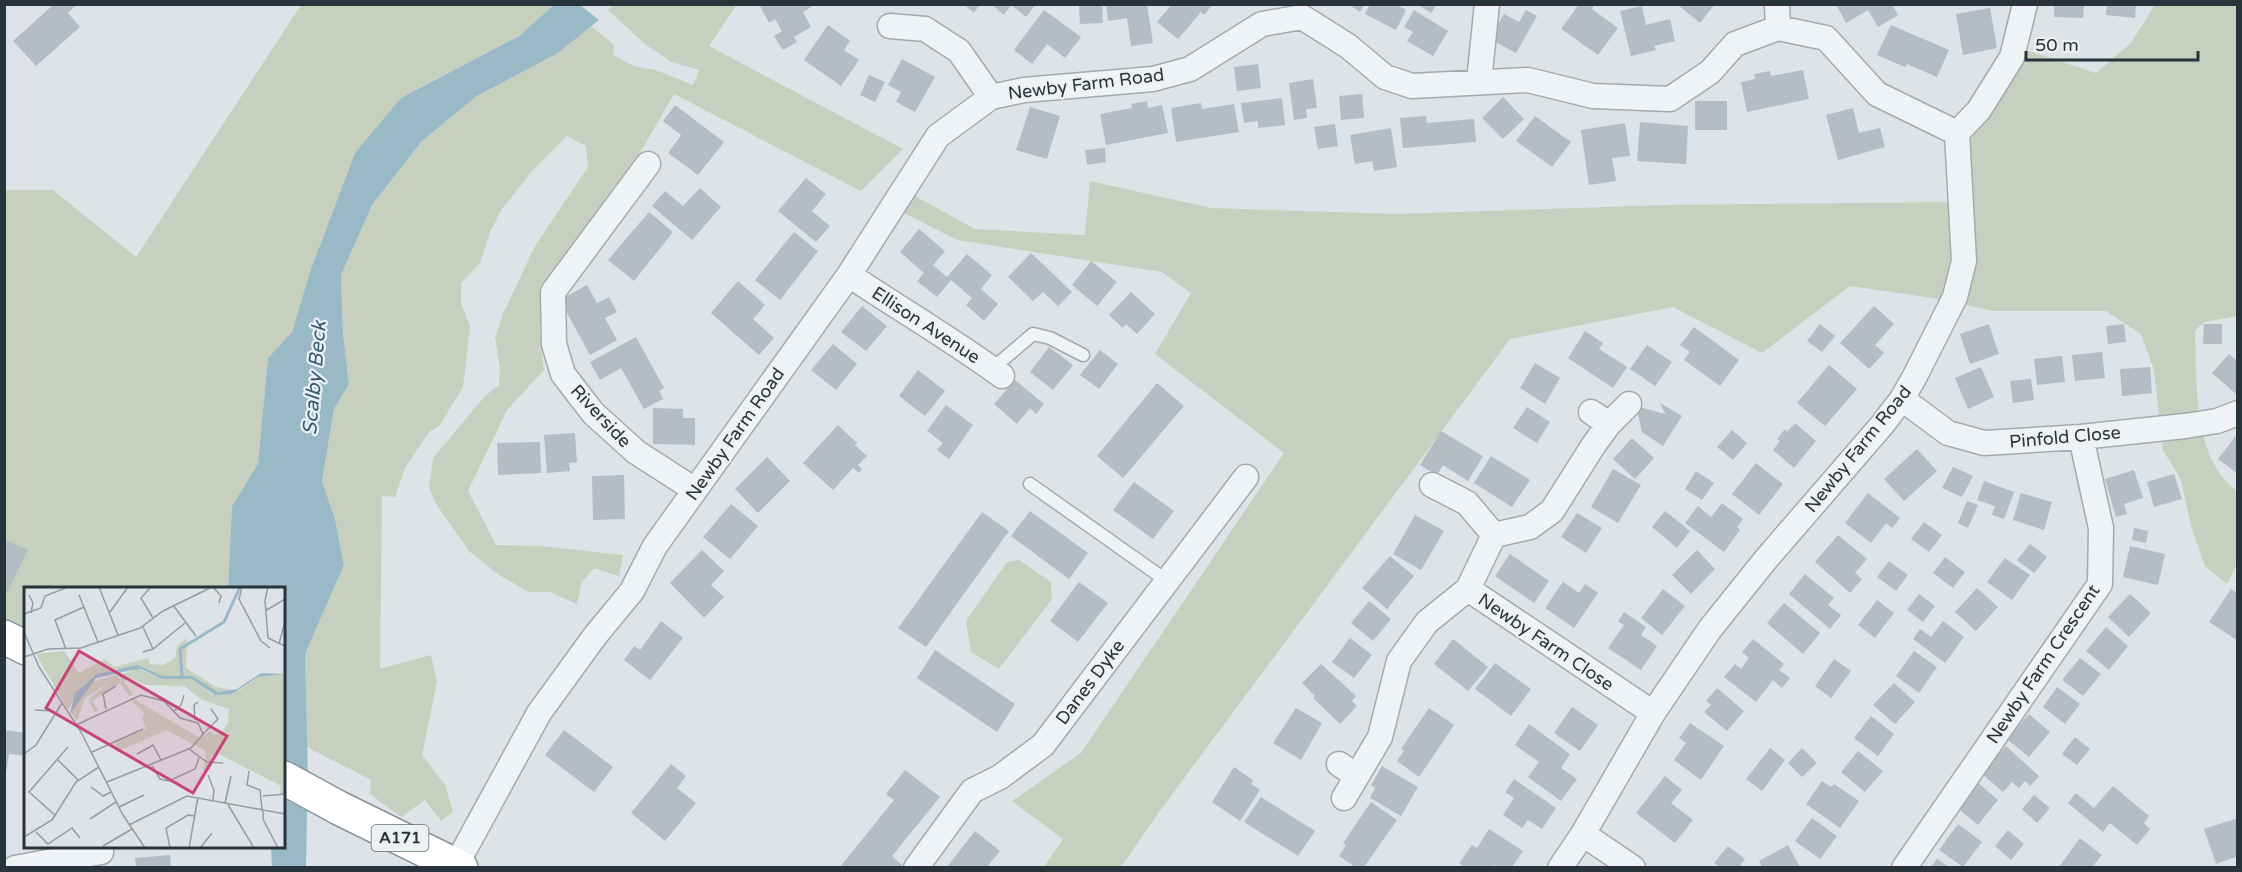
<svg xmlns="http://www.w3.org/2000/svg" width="2242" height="872" font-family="'Varela Round',sans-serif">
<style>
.green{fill:#c7d0be}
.water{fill:#99b9c6}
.building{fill:#b4bdc3}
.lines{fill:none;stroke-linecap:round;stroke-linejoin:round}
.service-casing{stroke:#a3abb0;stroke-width:15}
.minor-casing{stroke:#a3abb0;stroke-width:27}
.trunk-casing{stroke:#85949c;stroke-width:36}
.service{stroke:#eff3f5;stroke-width:12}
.minor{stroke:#eff3f5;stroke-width:24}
.trunk{stroke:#fff;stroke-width:33}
.labels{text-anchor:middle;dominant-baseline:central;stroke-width:4.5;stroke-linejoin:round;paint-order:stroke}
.shield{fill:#ecf1f4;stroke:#626d73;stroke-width:1.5}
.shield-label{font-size:16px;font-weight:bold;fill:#27343c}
.street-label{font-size:18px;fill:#27343c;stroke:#ecf1f4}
.water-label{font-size:20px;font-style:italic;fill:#335b6f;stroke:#ecf1f4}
.inset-river{fill:none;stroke:#99b9c6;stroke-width:3}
.inset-road{fill:none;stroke:#949da2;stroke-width:1.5}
.view{fill:#c94477;fill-opacity:0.15;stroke:#c94477;stroke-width:3}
.inset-edge{fill:none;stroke:#27343c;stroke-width:3}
</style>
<rect width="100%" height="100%" fill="#dde3e6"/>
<path class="green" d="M614 4H737L709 46 903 149 861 191 674 94 644 146 545 297 539 328 544 370 507 410 468 491 496 545 540 546 623 555 619 576 594 568 582 582 577 604 550 592H529L499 575 470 552 436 504 429 488 433 458 485 396 499 385 500 369 495 337 503 314 535 246 588 167 586 146 567 136 532 171 502 209 490 232 480 263 461 283V303L470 327 463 387 440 425 429 432 405 468 395 497 382 496 380 669 431 655 437 682 422 755 445 785 453 812 441 821 425 800 401 817 370 794 371 780 307 747 305 654 344 565 335 519 322 481 334 409 349 384 343 334 341 275 372 205 422 141 477 96 558 53 591 26 614 45 613 55 636 67 656 70 693 85 699 70 672 62 646 45 608 10Z
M301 5H554L519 36 401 98 310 272 292 332 268 358 258 464 232 506 228 588H26L25 632 5 622V190H53L136 257Z
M2155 5H2237V316L2205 322 2195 330C2197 380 2192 459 2237 491V564L2227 584 2205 566 2192 530 2181 480 2163 450 2154 370 2141 334 2106 311H1994L1956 303 1961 135 2026 50 2096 73 2131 43Z
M1090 181 1211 208 1398 214 1664 205 1956 202 1958 221 1946 300 1850 286 1762 353 1673 307 1510 339 1159 812 1121 867 1043 868 1063 839 1012 801 1081 753 1284 453 1155 354 1191 293 1162 272 957 240 904 213 913 195 975 229 1085 235Z
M1019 560 1051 582 1052 599 999 669 971 652 966 621 1007 562Z"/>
<path class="water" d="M554 5H580L599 20 558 53 477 96 422 141 372 205 341 275 343 334 349 384 334 409 322 481 335 519 344 565 305 654 308 777 284 766V588H228L232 506 258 464 268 358 292 332 310 272 355 153 401 98 519 36Z
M284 799 307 811 306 867H272L271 847 284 846Z"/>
<path class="building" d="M54 4H77L68 13 80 27 36 66 13 41Z
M759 4H816L803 12 811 27 794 37 797 42 783 50 774 36 782 31 775 19 769 23Z
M963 4H980L974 13Z
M991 4H1036L1026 17 1011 5 1004 15Z
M1106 4H1147L1153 43 1131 46 1127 18 1108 21Z
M1172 4H1213L1204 15 1201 12 1178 39 1157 22Z
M1348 4H1365L1360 12Z
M1370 4H1396L1406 10 1396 30 1365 14Z
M1417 4H1437L1431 13Z
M1579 4H1595L1592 9 1618 28 1598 55 1561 29Z
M1677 4H1715L1700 23Z
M1836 4H1892L1898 15 1878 27 1868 10 1846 23Z
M2054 4H2084L2083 18 2054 17Z
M2107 4H2136L2135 18 2106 15Z
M1079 5H1102L1103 23 1080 24Z
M1642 6 1646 25 1670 19 1675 41 1654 46 1656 50 1631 56 1620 11Z
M1990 8 1997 48 1963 55 1956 14Z
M1044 10 1081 37 1065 58 1047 44 1032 64 1014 50Z
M1414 10 1448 31 1433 56 1407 41 1413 32 1404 27Z
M1526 10 1537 16 1516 53 1490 39 1504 14 1519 22Z
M828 25 850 41 844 50 859 60 841 86 804 60Z
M1891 25 1949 50 1937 77 1907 64 1905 67 1877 55Z
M902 59 935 77 915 112 896 102 901 92 888 85Z
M1258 64 1261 88 1237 91 1234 67Z
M1803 70 1809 99 1747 112 1741 82 1755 79 1754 74 1770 71 1771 76Z
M869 75 885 82 875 102 860 95Z
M1313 79 1317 108 1306 109 1307 118 1294 120 1289 83Z
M1362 94 1364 118 1341 120 1339 96Z
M1503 97 1524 119 1503 139 1482 118Z
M1282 98 1285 125 1258 128V121L1244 123 1241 103Z
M1147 101 1148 108 1162 105 1168 133 1106 145 1100 114 1132 108 1131 104Z
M1695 101H1727V130H1695Z
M1201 103 1202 109 1234 104 1239 132 1176 142 1171 108Z
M675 105 724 142 698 175 668 153 681 135 663 121Z
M1030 107 1060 116 1047 159 1016 150Z
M1853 108 1859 133 1880 128 1885 147 1838 160 1826 115Z
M1426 116 1427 123 1474 119 1476 142 1403 148 1400 118Z
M1535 116 1571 142 1552 167 1516 141Z
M1640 122 1688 126 1686 164 1637 161Z
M1625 123 1630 156 1612 158 1616 181 1589 185 1581 130Z
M1335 124 1338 146 1318 149 1314 127Z
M1391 128 1397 167 1374 171 1372 161 1355 164 1350 135Z
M1105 148 1106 162 1087 165 1085 150Z
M806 178 826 194 812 211 830 226 816 242 778 211Z
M700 188 721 207 692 240 652 206 665 191 683 206Z
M649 212 673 232 634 281 608 260Z
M919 229 945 251 933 265 947 277 967 254 992 275 981 289 998 304 984 321 966 305 972 298 951 280 937 297 917 281 924 273 900 252Z
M794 232 818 251 780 300 755 280Z
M1031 253 1072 292 1058 306 1043 292 1033 301 1008 277Z
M1091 261 1117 282 1097 306 1072 285Z
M738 281 765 305 753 319 774 338 759 355 711 313Z
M587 285 597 303 609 297 617 312 605 318 617 340 590 355 560 300Z
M1131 292 1155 314 1137 334 1126 324 1123 328 1109 315Z
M862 306 887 326 866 351 841 332Z
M1874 306 1894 324 1875 345 1884 353 1869 369 1840 343Z
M1820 324 1835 336 1822 352 1807 341Z
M1989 324 1999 354 1970 364 1960 334Z
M2124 324 2126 342 2108 344 2106 326Z
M2204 324H2222V344H2203Z
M1694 327 1739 360 1720 386 1684 360 1690 352 1680 345Z
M1585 331 1603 343 1599 349 1627 367 1613 388 1568 358Z
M636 337 664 388 659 391 663 399 644 409 621 368 600 380 590 362Z
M833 344 857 364 836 390 811 370Z
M1647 345 1672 362 1655 386 1630 369Z
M1049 347 1073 365 1053 390 1030 372Z
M1100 350 1118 364 1099 389 1080 375Z
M2102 352 2105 378 2075 381 2072 355Z
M2229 354 2238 362V392L2236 394 2212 373Z
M2062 356 2065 382 2037 385 2034 359Z
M1535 363 1560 378 1545 404 1520 388Z
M1829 365 1857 389 1825 426 1797 403Z
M1981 367 1994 397 1968 409 1955 378Z
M2150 367 2152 393 2122 396 2120 369Z
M918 370 945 391 925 416 899 396Z
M2031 379 2034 400 2013 403 2010 381Z
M1015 380 1044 404 1036 414 1030 408 1017 424 994 404Z
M1157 383 1184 406 1123 478 1097 456Z
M1660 403 1682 416 1663 446 1642 432 1636 406 1665 414Z
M946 405 973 425 949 459 937 450 943 443 927 431Z
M1527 407 1550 422 1537 443 1513 428Z
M653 408 683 409V418H695V445L653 444Z
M1795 423 1816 441 1794 468 1773 450 1780 441 1777 439 1785 429 1787 432Z
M838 425 857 443 855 445 867 456 858 465 862 469 859 473 853 468 833 490 803 463Z
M1732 430 1747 443 1733 460 1717 447Z
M1441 431 1483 456 1468 481 1443 465 1437 475 1420 465Z
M575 433 577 462 569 463 570 471 547 473 544 435Z
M2238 433V474L2218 459Z
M1632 438 1654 458 1635 479 1613 459Z
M540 442 541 473 498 475 497 443Z
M1917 449 1937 471 1904 501 1884 479Z
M1491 456 1530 480 1512 507 1474 483Z
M767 457 790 481 758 513 735 489Z
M1756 463 1783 484 1759 515 1732 494Z
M1953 467 1973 476 1962 497 1942 488Z
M1613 469 1641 485 1618 523 1591 507Z
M2134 470 2143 498 2124 504 2127 514 2116 517 2105 479Z
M1696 471 1714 483 1702 500 1685 489Z
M2174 474 2182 499 2154 507 2147 482Z
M624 475 625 519 593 520 592 476Z
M1984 481 2014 492 2004 519 1992 515 1995 506 1977 500Z
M1134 482 1174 511 1153 539 1113 510Z
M1868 493 1900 518 1892 528 1886 523 1871 543 1845 523Z
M2021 493 2052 502 2044 530 2013 520Z
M1967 501 1978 505 1968 528 1958 523Z
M1722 503 1743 519 1737 527 1740 530 1724 552 1685 523 1698 506 1711 517Z
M731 504 758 526 730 559 703 537Z
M1030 511 1088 553 1069 579 1011 536Z
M1665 511 1690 531 1677 548 1652 527Z
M982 512 1009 531 926 647 898 628Z
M1577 513 1602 528 1586 553 1561 537Z
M1415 515 1444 531 1421 570 1393 554Z
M1924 522 1942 535 1929 552 1911 539Z
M2134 528 2148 531 2146 543 2132 540Z
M1838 535 1867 559 1855 573 1862 579 1850 593 1815 562Z
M4 539 28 550 7 593 4 592Z
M2030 544 2047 557 2034 573 2017 560Z
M2130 546 2165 554 2158 585 2123 577Z
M702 550 724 571 711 585 724 597 704 618 670 583Z
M1697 550 1715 569 1691 594 1672 575Z
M1510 554 1549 581 1534 603 1495 576Z
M1390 556 1414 576 1387 609 1362 588Z
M1945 557 1965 572 1953 588 1933 573Z
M2005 558 2030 575 2012 600 1987 582Z
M1889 561 1908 575 1896 591 1877 577Z
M1805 574 1834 598 1828 605 1841 615 1830 629 1789 594Z
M1079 582 1108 603 1078 642 1050 621Z
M1563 582 1579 593 1585 584 1598 593 1574 628 1545 608Z
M1977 588 1998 607 1976 631 1955 612Z
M1663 589 1685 606 1662 635 1641 618Z
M2231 589 2238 594V641L2209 622Z
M1919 594 1935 606 1923 622 1907 610Z
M2130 594 2151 613 2129 637 2108 617Z
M1877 600 1894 613 1875 638 1858 625Z
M1369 601 1391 619 1373 641 1351 623Z
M1784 603 1820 633 1803 654 1767 623Z
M1624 612 1646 627 1641 635 1657 646 1641 670 1608 648 1624 625 1618 622Z
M661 621 683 638 650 680 624 660 634 646 640 650Z
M1943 621 1964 637 1945 663 1913 639 1920 629 1931 637Z
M2106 627 2128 646 2109 670 2086 651Z
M1350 638 1372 655 1354 678 1332 662Z
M1453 639 1488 667 1468 691 1434 664Z
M1753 639 1784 664 1779 670 1790 678 1782 688 1773 680 1756 702 1724 677 1735 664 1741 669 1749 658 1742 652Z
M935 650 1015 704 997 732 917 678Z
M1914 651 1937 667 1919 693 1896 676Z
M2080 658 2101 674 2083 696 2062 680Z
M1834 659 1851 671 1831 698 1815 686Z
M1495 663 1531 689 1511 716 1475 689Z
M1321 664 1356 696 1352 701 1357 706 1340 724 1313 698 1315 696 1302 683Z
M1894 683 1915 702 1895 724 1873 705Z
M2057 687 2080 704 2065 724 2043 707Z
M1717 688 1744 711 1727 731 1704 712 1711 705 1706 701Z
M1572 707 1598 725 1580 751 1554 733Z
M1296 708 1322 723 1301 760 1273 743Z
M1429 708 1454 725 1419 777 1397 761 1404 751 1401 749Z
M2029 714 2050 732 2029 757 2007 739Z
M1871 716 1894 734 1878 756 1854 738Z
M1690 723 1724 746 1701 780 1674 760 1686 743 1679 738Z
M1529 724 1570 754 1561 768 1577 779 1561 801 1528 777 1539 762 1515 745Z
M4 730 26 733 25 756 9 754 6 774Z
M564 730 613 767 594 792 545 755Z
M2075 737 2090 749 2077 765 2062 754Z
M2006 746 2039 776 2030 786 2025 781 2019 788 2012 782 2003 792 1981 773Z
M1770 748 1785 760 1762 791 1746 779Z
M1802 748 1817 763 1802 777 1788 763Z
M1858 751 1883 771 1865 792 1841 772Z
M671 764 686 776 677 788 696 803 665 841 631 813Z
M1382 766 1418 787 1401 816 1370 798 1375 788 1371 785Z
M1234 767 1253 780 1251 784 1260 790 1240 821 1212 802Z
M905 770 940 797 892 856 902 865 900 867H840L894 800 886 794Z
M1665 776 1682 790 1671 803 1693 820 1675 843 1636 813Z
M1514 779 1556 808 1542 829 1528 820 1522 828 1503 815 1514 798 1505 792Z
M1822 781 1831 787 1834 784 1859 801 1840 828 1806 804Z
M1977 782 1998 800 1978 825 1956 807Z
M2113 786 2149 816 2144 823 2150 829 2137 845 2110 823 2103 832 2068 803 2076 793 2094 808Z
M2034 795 2050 808 2037 823 2022 809Z
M1261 797 1315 831 1298 856 1244 822Z
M1371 802 1397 820 1364 867H1355L1339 856 1346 845 1343 843Z
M1812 818 1837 836 1820 859 1795 841Z
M2238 818V856L2216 864 2204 829Z
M1958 824 1982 842 1963 867 1939 850Z
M1489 829 1523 851 1512 867H1499L1494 865 1493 867H1465L1459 863 1472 845 1477 848Z
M2008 830 2024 844 2011 860 1995 846Z
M975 831 1000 851 987 867H947Z
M2080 838 2102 855 2092 867H2059Z
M1788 845 1800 867H1762L1759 861Z
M1728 846 1745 859 1739 867H1720L1714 863Z
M170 855 171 867H136L135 858Z
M1937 859 1949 867H1931Z"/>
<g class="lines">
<g class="service-casing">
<path id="service" d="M992 369 1033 334 1050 338 1083 355
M1030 484 1167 581"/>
</g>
<g class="minor-casing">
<path id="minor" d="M1777 4 1778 28
M890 26 925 29 959 51 991 97
M1479 81 1487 4
M1957 133 1979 110 2012 57 2025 4
M648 164 553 292 554 344 563 374 593 413 636 452 695 490
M849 275C900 309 953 340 1002 376
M1902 399 1948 433 1984 443 2081 437 2185 426 2217 421 2238 413
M1591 412 1609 424
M1432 485 1467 503 1494 535 1468 589
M1494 535 1530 527 1552 511 1593 446 1609 424 1629 404
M1339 764 1357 776
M1344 798 1380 737 1399 661 1427 622 1468 589 1653 713
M1583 834 1633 868
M456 865 539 713 595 636 632 591 655 546 849 275 938 136 991 97 1024 90 1153 79 1190 69 1262 24 1302 17 1348 46 1385 77 1412 86 1528 80 1593 96 1670 99 1710 72 1735 44 1778 28 1826 38 1877 94 1957 133 1964 261 1955 297 1915 376 1902 399 1882 425 1767 558 1710 629 1653 713 1583 834 1560 868
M15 868 101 852
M916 868 972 791 1000 777 1043 745 1246 477
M1904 868 2100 584 2101 528 2081 437"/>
</g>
<g class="trunk-casing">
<path id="trunk" d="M4 637 26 648
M284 778 339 808 461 868"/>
</g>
<use href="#service" class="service"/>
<use href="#minor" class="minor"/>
<use href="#trunk" class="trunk"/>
</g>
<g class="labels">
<rect class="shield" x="371.5" y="825" width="57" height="26" rx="4.5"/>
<g class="shield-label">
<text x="400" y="838">A171</text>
</g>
<g class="street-label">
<text transform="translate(1086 84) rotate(-7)">Newby Farm Road</text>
<text transform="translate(926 325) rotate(33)">Ellison Avenue</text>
<text transform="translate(601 416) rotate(47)">Riverside</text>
<text transform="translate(735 434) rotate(-55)">Newby Farm Road</text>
<text transform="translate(2065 437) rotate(-5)">Pinfold Close</text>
<text transform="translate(1858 449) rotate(-51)">Newby Farm Road</text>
<text transform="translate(1546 642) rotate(34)">Newby Farm Close</text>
<text transform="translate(2043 664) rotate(-56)">Newby Farm Crescent</text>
<text transform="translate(1090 682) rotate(-53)">Danes Dyke</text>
</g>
<g class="water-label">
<text transform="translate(315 378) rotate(-85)">Scalby Beck</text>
</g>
</g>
<g transform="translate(24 587)">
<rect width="261" height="261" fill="#dde3e6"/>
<path d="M163 51 162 81 190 99 208 104 189 105 168 89H139L113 78 78 86 59 98 44 123 12 67 40 64 55 86 81 72 90 80 124 71 126 77 139 78 151 71 153 59ZM114 82 138 92H167L189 108 216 103 234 90 261 87V208L256 207 257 199 195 167 187 169 185 183 179 187 182 164 142 143 93 165 91 155 122 142 118 131 121 126 109 116 108 111 176 151 186 144 190 148 197 146 204 136 205 122 178 113 161 99 122 98 106 91 100 94 109 108 105 109 96 96 68 114 75 124 70 125 65 112 87 94 61 111 53 134 47 125 67 95 93 88 98 96 95 88Z" fill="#c7d0be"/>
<path d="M113 78 139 89H168L194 105 213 102 237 86 261 87 234 90 208 107 191 108 167 92H138L117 82 108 83 72 91 46 127 51 106 73 87Z" fill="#99b9c6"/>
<path class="inset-river" d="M158 90 156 62 200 35 216 0"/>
<path class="inset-road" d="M75 0 94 48M127 0 117 11 129 31M189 0 197 9 195 16M218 0 215 12 237 54 246 61M244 0 241 13 244 51 261 59M5 8 9 16 7 26M55 8 74 55M149 18 172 49M241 24 261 12M86 25 104 0M0 27 17 21 21 9 44 0M119 40 129 62M0 45 15 80 57 145 99 228 121 261M255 57 261 34M42 62 31 33 60 20M119 65 129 62 161 36M0 70 24 62 57 61 116 41 139 24 188 0M82 122 79 107 92 99M11 123 30 124M149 125 157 118 160 108M171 133 170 118 174 115M52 138 117 108 140 114 156 131 174 136 179 147 167 161 83 195M179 147 194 132 187 122M165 162 183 175 199 176M68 165 119 142M0 167 12 158 38 116M113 167 129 158 137 173M33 172 54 193M128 179 136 192 145 194 171 182 175 171M225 184 223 198 236 203 238 222M184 188 190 203 189 213M67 200 79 209 87 205M239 209 261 207M201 216 207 189M203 216 230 261M95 220 120 208M239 223V232L254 261M32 229 5 205 44 160M66 232 92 215M105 238 163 209 261 227M12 245 24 257 48 241 56 251M0 250 28 233 52 195 75 180M79 259 108 242M146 261 142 241 164 228 171 229M165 261 174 210M176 261 188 246"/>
<path class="view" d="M55 64 203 149 169 206 22 121Z"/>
<rect width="261" height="261" class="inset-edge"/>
</g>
<rect width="2242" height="872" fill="none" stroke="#27343c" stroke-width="12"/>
<path d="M2026 51v9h172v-9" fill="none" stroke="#27343c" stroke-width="3"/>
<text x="2035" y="51" font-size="18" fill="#27343c" stroke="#ecf1f4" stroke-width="4.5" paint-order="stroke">50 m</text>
</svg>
